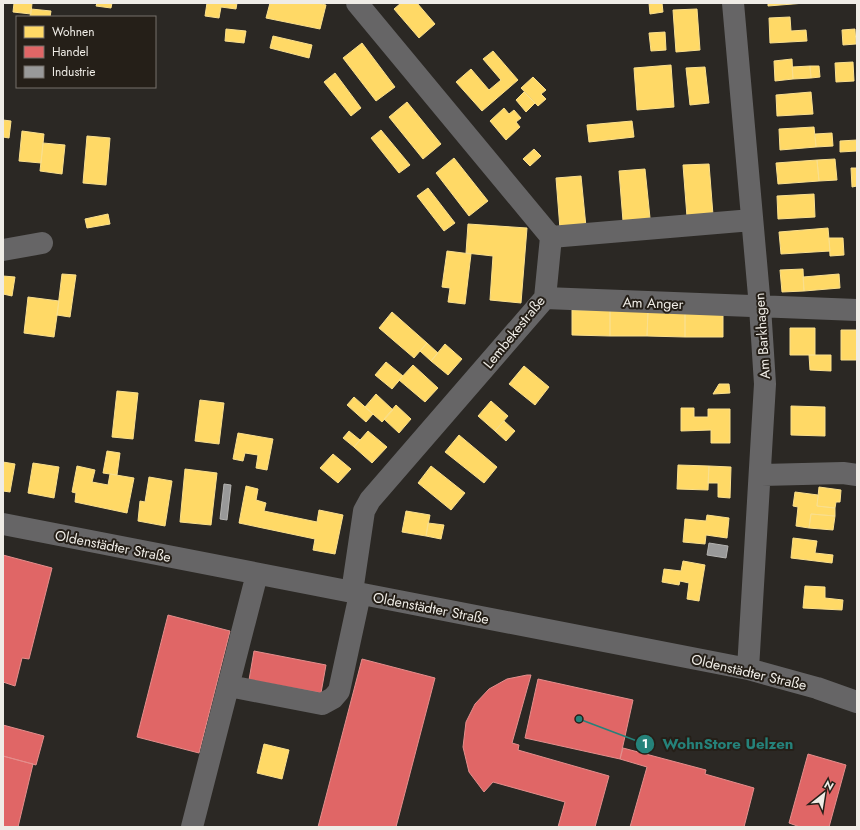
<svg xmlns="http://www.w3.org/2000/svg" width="860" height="830" font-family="Jost,sans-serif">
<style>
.homes{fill:#ffd966;stroke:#fadf8c}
.shops{fill:#e06666;stroke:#e48e8c}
.industry{fill:#999;stroke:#b3b2b0}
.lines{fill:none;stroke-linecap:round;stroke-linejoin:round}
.minor{stroke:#666566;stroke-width:22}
.labels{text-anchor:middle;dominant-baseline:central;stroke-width:4;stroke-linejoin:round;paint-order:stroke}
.street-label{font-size:14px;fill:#efece6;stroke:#251f18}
.leader{fill:none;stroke:#25827a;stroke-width:1.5}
.callout-dot{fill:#25827a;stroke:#251f18;stroke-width:1.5}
.mark-label{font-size:12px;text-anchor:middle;font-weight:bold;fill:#fff}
.callout-label{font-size:15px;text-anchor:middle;font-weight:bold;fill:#25827a;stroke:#251f18;stroke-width:4;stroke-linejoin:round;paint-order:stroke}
</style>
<rect width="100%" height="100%" fill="#2b2824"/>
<path class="homes" d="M14 3H32L31 14 13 12Z
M97 3H112L111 8 96 6Z
M207 3H237L236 9 221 7 219 18 205 16Z
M270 3H317L326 5 320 29 266 18Z
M401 3H417L435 24 419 38 394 9Z
M649 3H662L663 12 650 14Z
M768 3H805L768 6Z
M31 9 51 11 50 17H30Z
M697 9 700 50 676 52 673 10Z
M790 17 791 31 806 30 807 41 770 43 769 18Z
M226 29 246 31 244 43 225 41Z
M855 29 856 44 843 45 842 30Z
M665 32 666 50 651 51 649 33Z
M273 36 312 45 309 58 270 48Z
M362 43 395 87 376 101 343 58Z
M493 51 518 80 482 111 456 82 471 69 489 90 501 80 483 59Z
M792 59 793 79 775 81 774 61Z
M853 62 854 81 836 82 835 63Z
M671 65 674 107 637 110 634 68Z
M810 66 811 78 793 79 792 67Z
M810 66H819L820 77 811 78Z
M705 67 709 103 690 105 686 68Z
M335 73 361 108 351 116 324 82Z
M533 77 546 90 541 94 546 99 538 106 521 88Z
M524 92 535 103 526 112 516 100Z
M811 92 813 114 777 116 776 95Z
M407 102 441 144 423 159 389 117Z
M504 108 509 114 514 110 521 118 516 122 520 127 506 140 490 121Z
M3 120 11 121 9 138 3 137Z
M632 121 634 137 589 142 587 125Z
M814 127 816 147 780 150 779 129Z
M381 130 410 165 399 173 371 138Z
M22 131 44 134 41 163 19 161Z
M832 133 833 146 816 147 815 134Z
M87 136 110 138 106 185 83 183Z
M857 140V151L840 152V141Z
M43 143 65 145 62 174 40 171Z
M534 149 541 156 530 166 523 159Z
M454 158 488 201 469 216 436 173Z
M835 159 837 180 819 181 817 160Z
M817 160 819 181 778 184 776 163Z
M709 164 713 215 687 217 683 165Z
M851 168H857V186L852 187Z
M645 169 650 218 623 221 619 171Z
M581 176 586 227 560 229 556 178Z
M428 188 455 223 444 231 417 196Z
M814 194 815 217 778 219 777 196Z
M108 214 110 224 87 228 85 219Z
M468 224 527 228 521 303 490 300 493 256 466 253Z
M828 228 830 251 781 254 779 232Z
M829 238H843L844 255 830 256Z
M447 251 471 254 465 304 448 302 450 288 442 287Z
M803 269 804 291 782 292 780 270Z
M62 274 76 275 70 317 57 315Z
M839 274 840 288 804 291 803 277Z
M3 276 15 277 12 296 3 294Z
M28 297 59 301 54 337 24 333Z
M572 310H610V336L572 335Z
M610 310 648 311 647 336H610Z
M648 311H685V337L647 336Z
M685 311 723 312V337H685Z
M392 312 427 343 414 358 379 328Z
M790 328H815V355H790Z
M841 330H857V360H841Z
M427 343 438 353 431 361 420 351Z
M445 344 462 359 448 375 431 361Z
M809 355H831V371L810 370Z
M386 362 403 376 392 389 375 375Z
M413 365 438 388 425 402 399 380Z
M524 366 549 387 535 405 509 384Z
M719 384H729L730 393 713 394Z
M117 391 138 393 133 439 112 437Z
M376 394 393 410 382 422 365 407Z
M354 397 373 414 366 422 347 405Z
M200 400 224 403 219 444 195 441Z
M491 401 508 416 495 431 478 416Z
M396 405 411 419 399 433 384 419Z
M791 406 825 407V436L791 435Z
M681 408H694V417H708V409H730V443H711V430L681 431Z
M504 421 515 431 506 441 495 431Z
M349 431 360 440 354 447 343 438Z
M368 431 387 447 372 463 354 447Z
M238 433 273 439 267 470 256 468 258 455 245 453 243 461 233 459Z
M459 435 497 467 484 483 445 452Z
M107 451 120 453 117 475 103 473Z
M333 454 351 469 338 483 320 468Z
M3 462 15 464 10 492 3 491Z
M33 463 59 467 54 498 28 493Z
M678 465 709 466 708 490 677 489Z
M77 466 95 470 92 482 108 485 110 474 134 478 127 513 75 502 76 493 72 492Z
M431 466 465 493 451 510 418 483Z
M709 466 731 467 730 498 718 497V483H708Z
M185 469 217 473 211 525 180 522Z
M149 477 172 481 165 526 138 521 140 501 145 502Z
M246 486 258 489 256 500 266 503 264 511 317 522 319 510 343 515 335 554 313 550 315 539 239 523Z
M819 487 841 490 840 502H836L835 508 817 506Z
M795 492 818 495 817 506 835 508V516L811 514 809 528 796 526 798 507 793 506Z
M406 511 430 515 426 536 402 532Z
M811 514 835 516 833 530 809 528Z
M707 515 729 518 727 538 706 535 705 544 683 542 685 519 706 521Z
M428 523 444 525 441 539 426 536Z
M793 538 817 541 815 553 833 555 832 563 791 558Z
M683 561 705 565 699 601 687 599 689 583 680 581 679 585 662 582 664 569 681 571Z
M805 586 825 587V598L843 600 842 610 803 608Z
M264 744 289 750 282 779 257 773Z"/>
<path class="shops" d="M3 555 52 568 29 659 22 658 15 686 3 682Z
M168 615 230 631 199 753 137 737Z
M254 651 326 665 321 693 249 680Z
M362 659 435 678 396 827H318Z
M527 675H531L512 743 519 745 518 750 609 776 595 827H558L565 802 493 782 484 792 469 772 463 747 466 722 475 704 489 689 507 679Z
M538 679 633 700 620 759 525 738Z
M3 725 44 736 36 765 3 756Z
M623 748 706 770 705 774 754 788 744 827H630L647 767 620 759Z
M808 754 846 765 829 827H800L789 823Z
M3 756 33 764 18 827H3Z"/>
<path class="industry" d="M224 484 231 485 227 520 220 519Z
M709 543 728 546 726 558 707 555Z"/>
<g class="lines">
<path class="minor" d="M733 3 760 307 765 384 748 669
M551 237 752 220
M3 250 42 243
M545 298 857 310
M760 475 843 473 857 475
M3 524 748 669 817 688 857 702
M352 592 364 511 370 500 545 298 551 237 357 3
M229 686 322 704 333 698 339 691 360 594
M192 827 257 574"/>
</g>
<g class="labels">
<g class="street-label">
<text transform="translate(653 303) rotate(2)">Am Anger</text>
<text transform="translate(514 332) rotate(-51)">Lembekestraße</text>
<text transform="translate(762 336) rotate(-94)">Am Barkhagen</text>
<text transform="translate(113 546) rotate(11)">Oldenstädter Straße</text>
<text transform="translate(431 608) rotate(11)">Oldenstädter Straße</text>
<text transform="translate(749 672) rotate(13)">Oldenstädter Straße</text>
</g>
</g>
<path class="leader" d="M579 719L645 744"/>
<g class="callout-dot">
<circle cx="579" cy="719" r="4"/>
<circle cx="645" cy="744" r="10"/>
</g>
<g class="mark-label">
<text x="645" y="748">1</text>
</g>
<g class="callout-label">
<text x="728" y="749">WohnStore Uelzen</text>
</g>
<rect width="860" height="830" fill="none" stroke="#efece6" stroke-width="8"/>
<rect x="16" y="16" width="140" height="72" fill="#251f18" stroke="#76716a"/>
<rect x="24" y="26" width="20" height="12" fill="#ffd966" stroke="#76716a"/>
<text x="52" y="36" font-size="12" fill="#efece6">Wohnen</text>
<rect x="24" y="46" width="20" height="12" fill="#e06666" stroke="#76716a"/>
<text x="52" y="56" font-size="12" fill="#efece6">Handel</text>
<rect x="24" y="66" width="20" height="12" fill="#999999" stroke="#76716a"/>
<text x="52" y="76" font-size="12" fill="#efece6">Industrie</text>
<g transform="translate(824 794) rotate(30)" stroke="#251f18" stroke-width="3" paint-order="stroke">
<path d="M0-3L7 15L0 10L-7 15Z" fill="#efece6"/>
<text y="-6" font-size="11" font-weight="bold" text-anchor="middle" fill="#efece6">N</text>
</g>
</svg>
